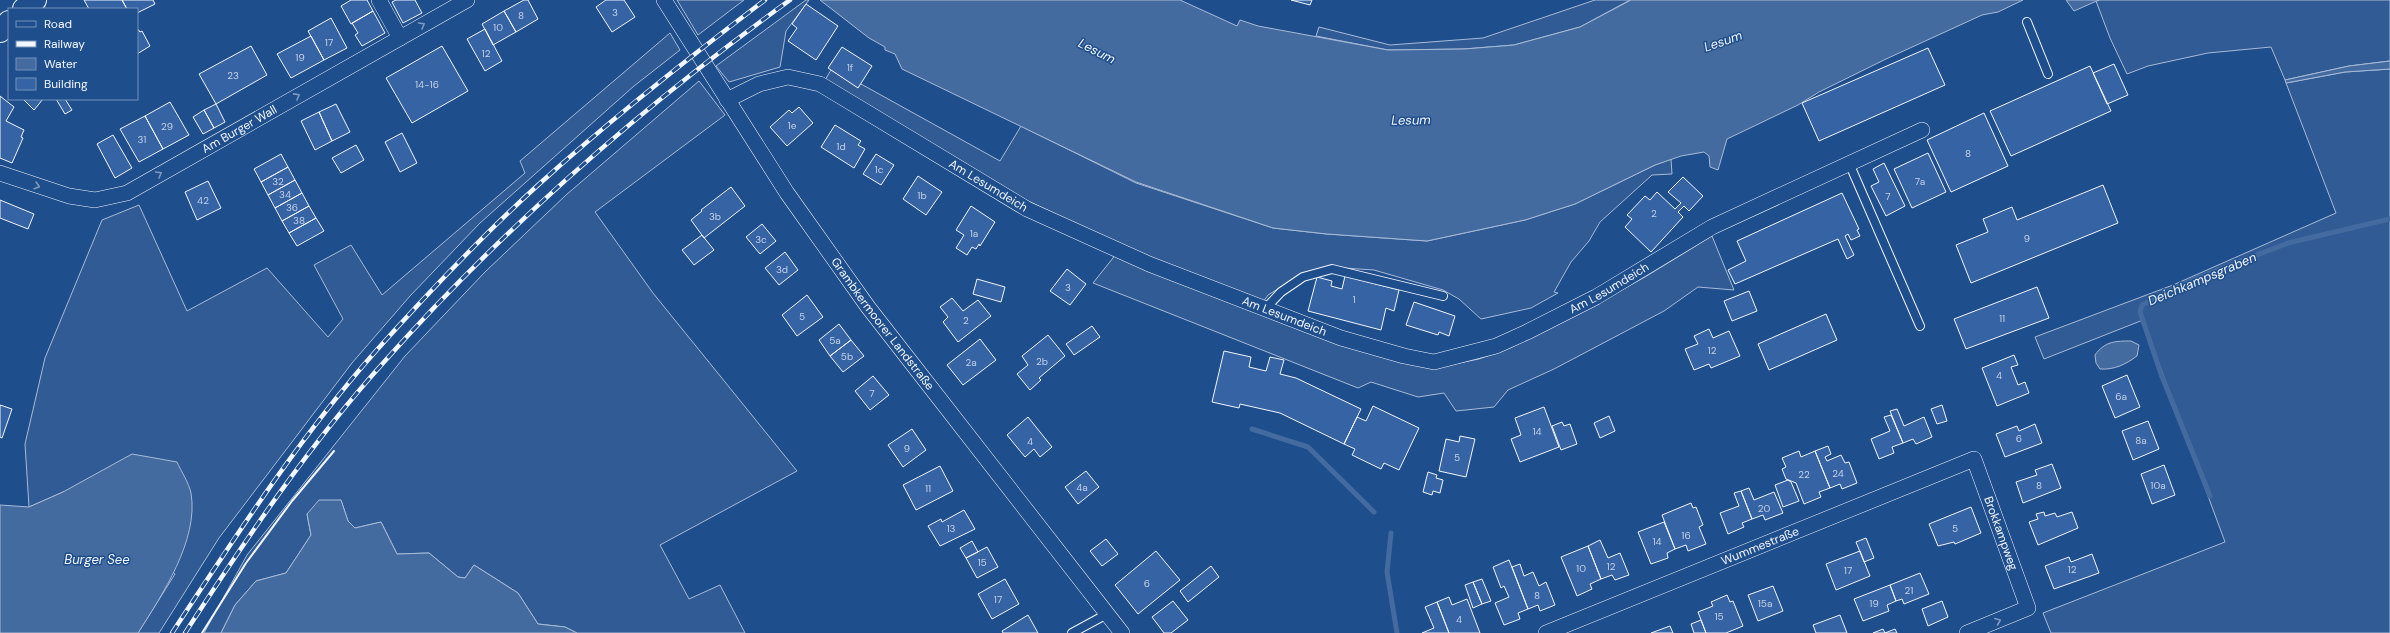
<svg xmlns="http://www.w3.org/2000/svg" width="2390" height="633" font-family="'DM Sans',sans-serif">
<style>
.built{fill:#305b95;stroke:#a8bbd7}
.water{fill:#446ba0;stroke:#a8bbd7}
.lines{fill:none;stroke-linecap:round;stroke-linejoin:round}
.stream{stroke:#446ba0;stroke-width:5}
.building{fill:#3563a3;stroke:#f2f6ff}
.lane-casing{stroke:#f2f6ff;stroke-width:10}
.street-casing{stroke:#f2f6ff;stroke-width:16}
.secondary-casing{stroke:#f2f6ff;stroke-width:24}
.lane{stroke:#1f4e8c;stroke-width:8}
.street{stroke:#1f4e8c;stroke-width:15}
.secondary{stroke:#1f4e8c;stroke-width:22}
.rail-casing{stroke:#f2f6ff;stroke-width:4.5}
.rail{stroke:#1f4e8c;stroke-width:3;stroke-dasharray:9;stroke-linecap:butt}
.wall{stroke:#f2f6ff;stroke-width:2}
.oneway{stroke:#7e9ac0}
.labels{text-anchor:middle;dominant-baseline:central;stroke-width:3;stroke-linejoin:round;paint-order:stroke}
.number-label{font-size:10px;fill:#c3d1e8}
.street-label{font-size:12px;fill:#f2f6ff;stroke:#1f4e8c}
.water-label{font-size:13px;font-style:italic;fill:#f2f6ff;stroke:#1f4e8c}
</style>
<rect width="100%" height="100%" fill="#1f4e8c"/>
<path class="built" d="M677 0H744L698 35Z
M806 0H809L786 31 780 67 729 82 716 66Z
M1595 0H1630L1580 27 1514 45 1464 49 1388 50 1316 36 1319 27 1390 45 1483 38Z
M2099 0H2390V61L2349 66 2285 80 2271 47 2208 53 2148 66 2127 74 2110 38 2096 1Z
M670 33 680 50 634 86 480 223 410 296 352 363 219 538 159 633H138L175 574 63 492 29 507 25 444 45 358 102 220 139 205 187 311 267 268 328 337 343 319 314 265 351 245 382 295 525 173 520 161Z
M2390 69V633H2051L2043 613 2225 542 2143 320 2044 359 2035 337 2173 285 2336 213 2286 83 2345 72Z
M831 70 858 87 861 84 1000 161 1021 126 1136 183 1273 228 1327 234 1427 241 1525 220 1575 204 1655 165 1671 159 1672 174 1652 175 1600 222 1589 241 1571 262 1554 292 1558 293 1531 308 1481 319 1459 299 1443 290 1374 270 1329 267 1301 275 1268 295 1256 312 1434 368 1479 359 1510 348 1576 315 1645 277 1712 236 1734 290 1698 287 1664 311 1554 369 1508 390 1494 407 1456 411 1444 393 1418 397 1371 382 1358 388 1093 283 1113 258 1120 245 1003 189 825 80Z
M699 81 725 115 595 212 653 293 797 471 660 545 689 599 720 585 745 633H577L565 627 538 624 518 593 474 565 465 578 458 577 429 553 397 554 381 522 355 528 348 521 341 500 307 514 311 535 286 573 256 581 235 605 221 633H204L247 555 405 356 485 272 566 195Z"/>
<path class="water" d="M820 0H1180L1237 26 1240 20 1258 26 1388 50 1464 49 1514 45 1580 27 1631 0H2023L1998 12 1982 15 1886 59 1819 92 1798 105 1727 139 1718 170 1710 167 1709 156 1704 152 1681 156 1655 165 1575 204 1525 220 1427 241 1327 234 1273 228 1136 182 902 69 895 54 885 50V47L869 38Z
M2066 0H2099L2074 11Z
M2390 61V69L2345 72 2286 83 2285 80 2349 66Z
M2131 341 2139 345 2137 356C2126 364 2115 370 2100 369L2096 363 2095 355C2105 341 2116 341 2131 341Z
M132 454 177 462C181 471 189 483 191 493 199 540 162 595 138 633H0V505L29 507 63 492Z
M319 500H341L348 521 355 528 381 522 397 554 429 553 458 577 465 578 474 565 518 593 538 624 565 627 577 633H221L235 605 256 581 286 573 311 535 307 514Z"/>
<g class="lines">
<path class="stream" d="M1252 429 1308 447 1374 512
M2210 496 2161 374 2140 312 2142 305 2192 280 2288 243 2390 219
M1391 533 1387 572 1397 633"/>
</g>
<path class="building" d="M84 0H122L127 9H89Z
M122 0H153L155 4 137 13V9H127Z
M351 0H367L373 11 351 24 341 6Z
M396 0H415L422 13 403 23 392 2Z
M524 0H528L538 19 516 32 504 11Z
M606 0H624L635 17 612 32 596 7Z
M1291 0H1312L1310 5Z
M806 4 838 26 816 60 788 41 797 28 792 24Z
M373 11 385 33 362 46 355 35 358 33 352 23Z
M504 11 516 32 493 45 482 24Z
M331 18 347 48 324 60 308 31Z
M137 28 140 32 142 31 150 46 137 54Z
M485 29 502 61 485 71 467 39Z
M311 36 324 60 291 78 277 54Z
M251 46 267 75 216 104 199 74Z
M442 46 468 91 412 123 386 78Z
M842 47 872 66 858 88 828 68Z
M1928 48 1945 85 1819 141 1802 103Z
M2114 64 2128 95 2107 104 2093 73Z
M2090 66 2111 111 2011 156 1990 111Z
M0 96 14 107 6 121 24 130 21 137 23 138 12 163 0 158Z
M23 99H43L34 110Z
M56 99H65L72 110 65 114Z
M170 102 189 135 163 149 145 116Z
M216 104 225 122 214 128 204 110Z
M336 104 350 132 332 141 319 112Z
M799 107 813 123 787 146 770 127 789 110 792 113Z
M204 110 214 128 203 134 193 117Z
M319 112 332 141 315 150 301 121Z
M1984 113 2008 166 1951 192 1927 140Z
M145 116 163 149 139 162 120 129Z
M835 125 861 141 858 145 865 149 854 168 821 147Z
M402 133 417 163 400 172 385 142Z
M113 135 132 168 115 178 97 144Z
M356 145 364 160 341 173 332 158Z
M1928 153 1946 192 1912 208 1894 169Z
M281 154 288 167 261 182 254 169Z
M876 154 894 165 881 185 863 174Z
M1884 163 1905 206 1886 216 1871 186 1879 182 1873 169Z
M288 167 295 180 268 195 261 182Z
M918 176 942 192 926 215 903 199Z
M1683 177 1703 196 1689 211 1684 206 1678 212 1683 217 1651 252 1625 227 1632 219 1627 215 1645 196 1650 200 1657 192 1675 209 1681 203 1668 192Z
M295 180 302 193 275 208 268 195Z
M208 181 221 208 197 220 185 192Z
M2103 185 2118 223 1971 283 1956 245 1988 232 1983 219 2012 207 2017 220Z
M731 187 745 206 704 238 691 220 702 211 701 210Z
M302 193 309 206 282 221 275 208Z
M1842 193 1859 229 1857 230 1860 236 1851 240 1848 234 1845 236 1854 255 1847 259 1838 239 1735 284 1728 270 1746 261 1737 241Z
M0 200 34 214 28 229 0 218Z
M309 206 316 218 289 233 282 221Z
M971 206 995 222 980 246 979 244 976 249 972 247 967 255 956 248 964 235 956 230Z
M316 218 324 231 297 246 289 233Z
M762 224 776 241 760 254 746 237Z
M702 235 714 250 694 265 682 250Z
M785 252 798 270 779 285 765 268Z
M1067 269 1086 284 1070 305 1050 291Z
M1345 276 1399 290 1394 311 1386 308 1381 330 1308 311 1317 277 1332 281 1331 286 1342 289Z
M977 279 1005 287 1001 302 973 294Z
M2037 287 2049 318 1966 349 1954 319Z
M1749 291 1757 311 1732 321 1724 301Z
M807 295 823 317 797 336 782 315Z
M952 298 963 311 978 300 991 316 958 342 943 322 948 317 940 307Z
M1414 302 1455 316 1449 336 1439 332 1438 335 1406 325Z
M1826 314 1837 340 1769 370 1758 344Z
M839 324 851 340 830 356 819 340Z
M1092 326 1100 337 1074 355 1066 344Z
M1709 329 1713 338 1729 331 1740 356 1711 368 1709 364 1694 370 1685 349 1698 344 1694 336Z
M1048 335 1065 356 1039 378 1041 380 1030 390 1017 374 1028 365 1022 356Z
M980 339 996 360 963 385 947 365Z
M851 340 864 356 843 372 830 356Z
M1224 351 1251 357 1249 367 1266 371 1270 357 1284 360 1280 374 1296 378 1361 409 1344 444 1280 413 1240 404 1239 408 1212 402Z
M2014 355 2018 365 2011 367 2018 385 2025 382 2029 393 1997 406 1982 368Z
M2127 375 2140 407 2115 418 2102 386Z
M873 376 889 395 870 410 855 391Z
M0 405 12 409 2 438 0 437Z
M1942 405 1947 421 1937 424 1931 409Z
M1373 406 1419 428 1399 470 1384 463 1381 469 1352 455 1355 449 1344 444 1357 417 1366 421Z
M1544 407 1559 447 1520 462 1511 439 1521 435 1515 418Z
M1897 409 1904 426 1924 417 1932 437 1916 444 1913 439 1903 443 1890 411Z
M1891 415 1903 443 1892 447 1894 453 1879 459 1871 439 1890 431 1884 417Z
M1609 416 1615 431 1600 438 1594 423Z
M1028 417 1052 447 1040 457 1034 449 1025 457 1007 435Z
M2148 421 2159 449 2133 460 2122 431Z
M1562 422 1564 426 1570 424 1577 444 1561 450 1552 426Z
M2035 424 2042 443 2005 457 1996 434 2017 426 2019 431Z
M912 429 926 450 903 467 888 445Z
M1460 436 1475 439 1466 477 1439 471 1446 439 1459 442Z
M1828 446 1831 454 1825 457 1827 461 1841 455 1845 463 1849 462 1857 483 1842 489 1840 484 1830 488 1815 451Z
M1799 451 1801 457 1815 451 1830 488 1819 492 1821 497 1804 504 1796 483 1786 479 1782 469 1786 467 1782 458Z
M2052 464 2061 488 2023 503 2016 482 2037 475 2035 470Z
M2164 465 2175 495 2152 504 2141 474Z
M940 466 953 491 916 510 903 485Z
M1086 471 1099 487 1078 504 1065 487Z
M1428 472 1437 475 1436 478 1443 480 1440 493 1433 491 1432 495 1423 492Z
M1788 480 1791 482 1799 501 1783 507 1775 485Z
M1749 488 1754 500 1774 492 1783 513 1765 520 1763 515 1752 519 1741 491Z
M1741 491 1752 519 1742 523 1744 527 1728 534 1720 513 1739 506 1734 493Z
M1691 503 1693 508 1696 507 1703 525 1699 527 1706 544 1688 551 1686 545 1675 549 1662 515Z
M1971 507 1981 533 1955 544 1954 542 1938 546 1929 524Z
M964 510 975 529 940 546 928 526 941 519 942 522Z
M2044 512 2045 516 2055 513 2057 517 2072 512 2078 528 2038 545 2029 522 2038 519 2036 514Z
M1664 522 1675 549 1667 553 1668 558 1651 564 1638 532Z
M1866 538 1874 558 1864 562 1856 542Z
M1106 539 1118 554 1102 566 1090 551Z
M1600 540 1608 558 1620 553 1629 575 1615 580 1612 575 1601 579 1588 546Z
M972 541 978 552 966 558 960 548Z
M1588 546 1601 579 1590 584 1592 589 1577 596 1561 557Z
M987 547 998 567 977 578 966 558Z
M1156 551 1180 580 1138 614 1115 585Z
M1860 551 1870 576 1836 590 1826 564Z
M2092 554 2099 573 2054 589 2045 566 2069 557 2071 562Z
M1509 560 1528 609 1518 613 1520 619 1504 625 1495 603 1509 597 1504 586 1501 588 1493 567Z
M1520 564 1524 576 1533 572 1539 586 1546 582 1555 605 1540 611 1538 605 1528 609 1512 567Z
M1211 566 1219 577 1188 602 1180 591Z
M1920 573 1929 594 1904 604 1902 599 1896 601 1890 585Z
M1005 579 1019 604 992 619 978 594Z
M1482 579 1491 601 1482 604 1473 582Z
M1473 582 1482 604 1473 608 1465 585Z
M1890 585 1896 601 1887 605 1889 611 1863 621 1854 599Z
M1773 586 1783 611 1758 621 1748 595Z
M1727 595 1730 602 1733 601 1743 626 1726 633H1706L1698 612 1713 606 1711 602Z
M1449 597 1452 605 1467 599 1480 633H1449L1437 602Z
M1173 601 1188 620 1171 633H1164L1152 617Z
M1942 601 1948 617 1928 626 1922 609Z
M1437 602 1449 633H1422L1434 628 1425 607Z
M1028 615 1038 633H1003L1002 631Z
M1840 615 1847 633H1816L1813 625Z
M1701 620 1706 633H1694L1691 624Z
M1670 626 1673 633H1651Z
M1883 629 1885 633 1895 629 1897 633H1873Z"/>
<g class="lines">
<g class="lane-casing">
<path id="lane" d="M2027 22 2048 74
M1849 163 1920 326
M1265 309 1281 292 1303 277 1332 269 1443 296
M1072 633 1107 614"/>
</g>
<g class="street-casing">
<g id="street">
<path d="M379 0 400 38"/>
<path id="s1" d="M664 0 787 193 868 307 1122 633"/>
<path id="s2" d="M727 100 759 84 788 77 820 84 1027 209 1149 264 1341 338 1404 356 1434 362 1496 346 1527 332 1596 297 1712 227 1922 130"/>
<path id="s3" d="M0 173 69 196 95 200 127 193 467 0"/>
<path id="s4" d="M1546 633 1974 459 2028 608 1967 633"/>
</g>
</g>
<g class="secondary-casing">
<path id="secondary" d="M24 9 35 0
M0 31 9 22"/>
</g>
<use href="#lane" class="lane"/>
<use href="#street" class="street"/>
<use href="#secondary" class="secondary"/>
<g class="rail-casing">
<path id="rail" d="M172 633C235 537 299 438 375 352 426 295 480 238 537 186 610 120 687 59 765 0
M185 633C246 539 309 445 384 362 505 226 643 106 790 0"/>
</g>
<use href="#rail" class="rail"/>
<path class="wall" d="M202 633 246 563 292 501 334 451"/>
</g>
<defs><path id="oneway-chevron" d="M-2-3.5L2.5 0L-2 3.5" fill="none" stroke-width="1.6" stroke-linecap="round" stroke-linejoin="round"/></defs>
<g class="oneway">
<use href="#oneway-chevron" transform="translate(422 25) rotate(-30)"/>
<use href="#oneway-chevron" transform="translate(297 96) rotate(-29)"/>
<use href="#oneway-chevron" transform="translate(159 174) rotate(-30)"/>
<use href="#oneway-chevron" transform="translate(37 186) rotate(17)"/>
<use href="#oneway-chevron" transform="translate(1998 621) rotate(-22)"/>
</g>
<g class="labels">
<g class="number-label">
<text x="615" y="12">3</text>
<text x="521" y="15">8</text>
<text x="498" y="27">10</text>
<text x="329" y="42">17</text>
<text x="486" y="53">12</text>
<text x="300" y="57">19</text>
<text x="850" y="67">1f</text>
<text x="233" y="75">23</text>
<text x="427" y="84">14-16</text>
<text x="792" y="125">1e</text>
<text x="167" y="126">29</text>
<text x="142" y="139">31</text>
<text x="841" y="146">1d</text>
<text x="1968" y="153">8</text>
<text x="879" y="169">1c</text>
<text x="278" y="181">32</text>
<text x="1920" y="181">7a</text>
<text x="285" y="194">34</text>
<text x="922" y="195">1b</text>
<text x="1888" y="196">7</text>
<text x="203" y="200">42</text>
<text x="292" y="207">36</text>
<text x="1654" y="213">2</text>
<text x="715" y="216">3b</text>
<text x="299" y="220">38</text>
<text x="974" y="233">1a</text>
<text x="2027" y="238">9</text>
<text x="761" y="239">3c</text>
<text x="782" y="269">3d</text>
<text x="1068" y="287">3</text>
<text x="1354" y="299">1</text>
<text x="802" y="316">5</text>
<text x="2002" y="318">11</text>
<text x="966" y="320">2</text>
<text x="835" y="340">5a</text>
<text x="1712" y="350">12</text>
<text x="847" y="356">5b</text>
<text x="1042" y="361">2b</text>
<text x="971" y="362">2a</text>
<text x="1999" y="375">4</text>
<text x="872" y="393">7</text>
<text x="2121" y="396">6a</text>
<text x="1537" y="431">14</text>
<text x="2019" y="438">6</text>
<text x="2141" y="440">8a</text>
<text x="1030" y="441">4</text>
<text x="907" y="448">9</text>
<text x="1457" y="457">5</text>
<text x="1838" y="473">24</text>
<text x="1804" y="474">22</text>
<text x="2039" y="485">8</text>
<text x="2158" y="485">10a</text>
<text x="1082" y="487">4a</text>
<text x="928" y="488">11</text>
<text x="1764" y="508">20</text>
<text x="951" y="528">13</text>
<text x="1955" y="528">5</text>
<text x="1686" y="535">16</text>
<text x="1657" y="541">14</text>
<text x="982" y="562">15</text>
<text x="1611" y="566">12</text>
<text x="1581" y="568">10</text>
<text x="2072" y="569">12</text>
<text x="1848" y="570">17</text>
<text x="1147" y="583">6</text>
<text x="1909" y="590">21</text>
<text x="1537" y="595">8</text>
<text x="998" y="599">17</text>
<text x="1765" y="603">15a</text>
<text x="1874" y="603">19</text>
<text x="1719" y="616">15</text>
<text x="1459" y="619">4</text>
</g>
<g class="street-label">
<text stroke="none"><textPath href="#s3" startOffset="261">Am Burger Wall</textPath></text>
<text stroke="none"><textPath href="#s2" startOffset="295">Am Lesumdeich</textPath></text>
<text stroke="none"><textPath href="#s2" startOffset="967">Am Lesumdeich</textPath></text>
<text stroke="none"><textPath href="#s2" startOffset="619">Am Lesumdeich</textPath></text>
<text stroke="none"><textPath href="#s1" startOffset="391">Grambkermoorer Landstraße</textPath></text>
<text stroke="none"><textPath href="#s4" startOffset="541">Brokkampweg</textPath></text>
<text stroke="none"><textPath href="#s4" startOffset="231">Wummestraße</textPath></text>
</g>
<g class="water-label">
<text transform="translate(1723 41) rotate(-19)">Lesum</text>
<text transform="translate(1097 51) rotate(27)">Lesum</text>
<text transform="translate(1411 120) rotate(-1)">Lesum</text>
<text transform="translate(2202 279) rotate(-23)">Deichkampsgraben</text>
<text x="97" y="559">Burger See</text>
</g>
</g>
<rect x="8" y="8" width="130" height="92" fill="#1f4e8c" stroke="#7391ba"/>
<rect x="16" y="21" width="20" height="6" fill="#1f4e8c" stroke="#7391ba"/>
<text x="44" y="28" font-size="12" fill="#f2f6ff">Road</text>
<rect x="16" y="41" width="20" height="6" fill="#f2f6ff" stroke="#7391ba"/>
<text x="44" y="48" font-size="12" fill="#f2f6ff">Railway</text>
<rect x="16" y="58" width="20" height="12" fill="#446ba0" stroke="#7391ba"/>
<text x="44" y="68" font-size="12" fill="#f2f6ff">Water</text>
<rect x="16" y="78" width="20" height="12" fill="#3563a3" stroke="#7391ba"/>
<text x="44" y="88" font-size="12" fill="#f2f6ff">Building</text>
</svg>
